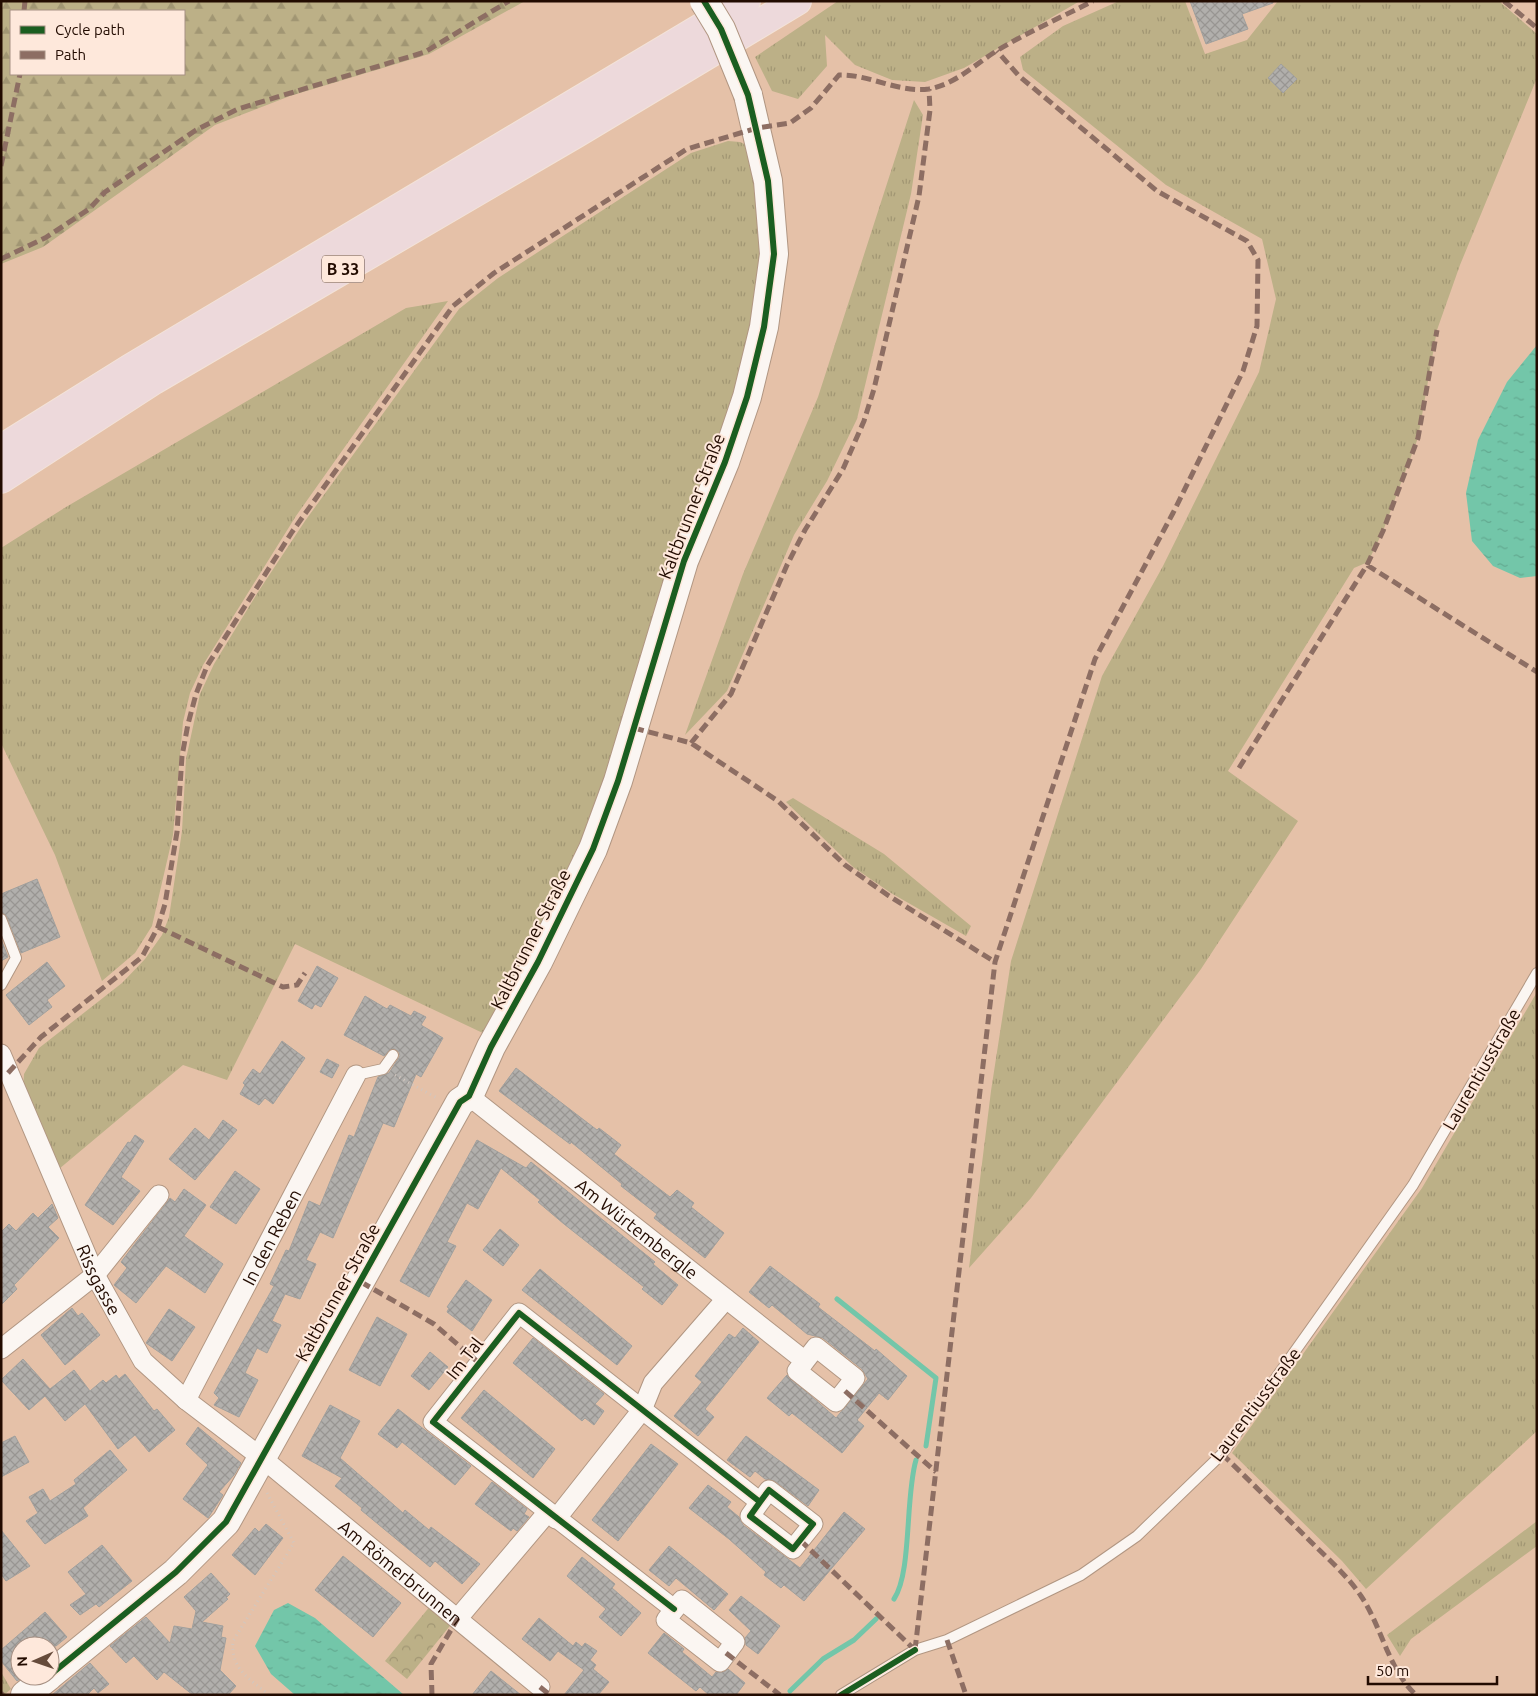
<svg xmlns="http://www.w3.org/2000/svg" width="1538" height="1696" font-family="Ubuntu,sans-serif">
<style>
.grass{fill:url(#grass-tufts)}
.forest{fill:url(#forest-firs);fill-rule:evenodd}
.park{fill:url(#park-crowns)}
.water{fill:url(#water-ripples)}
.lines{fill:none;stroke-linecap:round;stroke-linejoin:round}
.stream{stroke:#73c6a9;stroke-width:5}
.building{fill:url(#building-cross-hatch);stroke:#a1a09d}
.lane-casing{stroke:#b19682;stroke-width:12}
.street-casing{stroke:#b19682;stroke-width:21}
.secondary-casing{stroke:#b19682;stroke-width:30}
.highway-casing{stroke:#f3e3d8;stroke-width:30}
.path{stroke:#d2c7bf;stroke-width:3;stroke-dasharray:1 4;stroke-linecap:butt}
.lane{stroke:#fbf6f2;stroke-width:10}
.street{stroke:#fbf6f2;stroke-width:19}
.secondary{stroke:#fbf6f2;stroke-width:28}
.highway{stroke:#edd9db;stroke-width:28}
.secondary-bridge-casing{stroke:#b19682;stroke-width:30;stroke-linecap:butt}
.secondary-bridge{stroke:#fbf6f2;stroke-width:28}
.quiet{stroke:#8d6e63;stroke-width:5;stroke-dasharray:10 5;stroke-linecap:butt}
.cycleway-casing{stroke:#fee8db;stroke-width:9}
.cycleway{stroke:#1b5e20;stroke-width:6}
.labels{text-anchor:middle;dominant-baseline:central;stroke-width:4;stroke-linejoin:round;paint-order:stroke}
.shield{fill:#fee8db;stroke:#644d42;stroke-width:1}
.shield-label{font-size:16px;font-weight:bold;fill:#220b00}
.street-label{font-size:18px;fill:#220b00;stroke:#fee8db}
</style>
<defs>
<pattern id="grass-tufts" width="24" height="20" patternUnits="userSpaceOnUse" patternTransform="scale(1.25)"><rect width="24" height="20" fill="#bcb087"/><path d="M3 7l-1-3M5 7V3M7 7l1-3M15 17l-1-3M17 17v-4M19 17l1-3" fill="none" stroke="#a19673"/></pattern>
<pattern id="forest-firs" width="22" height="20" patternUnits="userSpaceOnUse" patternTransform="scale(1.25)"><rect width="22" height="20" fill="#bcb087"/><path d="M5 1l3.5 6h-7zM16 11l3.5 6h-7z" fill="#a19673"/></pattern>
<pattern id="park-crowns" width="20" height="18" patternUnits="userSpaceOnUse" patternTransform="scale(1.25)"><rect width="20" height="18" fill="#bcb087"/><path d="M2 6a3 3 0 1 1 6 0M12 15a3 3 0 1 1 6 0" fill="none" stroke="#a19673"/></pattern>
<pattern id="water-ripples" width="26" height="14" patternUnits="userSpaceOnUse" patternTransform="scale(1.25)"><rect width="26" height="14" fill="#73c6a9"/><path d="M2 4q2-2 4 0t4 0M15 11q2-2 4 0t4 0" fill="none" stroke="#63a990"/></pattern>
<pattern id="building-cross-hatch" width="8" height="8" patternUnits="userSpaceOnUse" patternTransform="scale(1.25)"><rect width="8" height="8" fill="#b1afac"/><path d="M0 0l8 8M0 8l8-8" fill="none" stroke="#989592"/></pattern>
</defs>
<rect width="100%" height="100%" fill="#e5c1a8"/>
<path class="grass" d="M838 1H1080L964 68 925 82 892 80 855 65 825 35 827 66 798 99 772 91 755 57Z
M1119 1H1185L1205 54 1247 40 1278 1H1499L1537 34V78L1460 265 1437 330 1418 438 1383 531 1368 562 1354 568 1228 771 1298 821 1201 969 1031 1198 969 1268 991 1091 1011 961 1102 676 1163 566 1259 372 1276 299 1262 239 1166 185 1023 70 1020 57 1063 26Z
M914 100 923 115 911 194 857 419 827 481 794 535 727 691 685 735 743 574 818 397Z
M728 141 740 142 753 148 763 254 739 394 583 849 487 1035 295 944 227 1080 183 1065 59 1169 23 1090 24 1074 39 1048 122 983 145 959 162 935 169 917 182 831 186 759 200 694 214 664 258 592 305 521 459 309 498 278 691 153Z
M448 301 296 516 203 665 190 693 183 722 173 835 152 926 135 953 102 981 55 855 1 743V548L66 507 406 308Z
M793 798 884 854 971 926 966 936 891 893 853 867 786 802Z
M1537 992V1431L1366 1589 1342 1561 1232 1453 1422 1188Z
M1537 1521V1546L1411 1639 1400 1656 1387 1635Z
M1 1672 11 1689 4 1695H1Z"/>
<path class="forest" d="M1 1H525L429 54 290 96 215 125 43 247 1 264ZM11 11H184V74H11Z"/>
<path class="park" d="M431 1605 453 1622 407 1679 385 1661Z"/>
<path class="water" d="M1537 345V576L1520 578 1493 566 1472 541 1466 493 1478 440 1507 382Z
M288 1603 315 1618 404 1695H295L271 1674 255 1646 274 1610Z"/>
<g class="lines">
<path class="stream" d="M837 1299 936 1378 926 1446
M894 1599C912 1572 905 1497 916 1460
M790 1691 823 1659 854 1640 876 1619"/>
</g>
<path class="building" d="M1190 1H1273V3L1242 14 1248 29 1206 44Z
M1281 64 1297 79 1283 93 1268 78Z
M37 879 60 937 21 953 7 917 1 912V894Z
M1 939 8 957 1 961Z
M47 962 65 986 47 1000 52 1007 29 1025 6 995Z
M317 966 338 978 321 1007 315 1004 312 1009 298 1001Z
M365 996 387 1009 390 1005 411 1016 414 1011 426 1017 421 1025 443 1038 421 1077 416 1074 394 1127 383 1123 333 1238 320 1232 306 1260 316 1264 300 1299 285 1294 272 1321 281 1325 267 1353 257 1348 245 1373 258 1380 239 1417 214 1405 219 1398 214 1393 274 1286 270 1284 286 1250 289 1251 309 1201 320 1206 349 1135 354 1137 378 1077 389 1073 400 1056 399 1052 393 1048 384 1056 344 1035Z
M282 1041 305 1058 273 1104 265 1098 259 1105 240 1094 245 1085 243 1083 253 1069 260 1074Z
M327 1059 339 1065 332 1078 320 1072Z
M516 1068 597 1130 599 1128 621 1145 614 1154 670 1197 677 1190 694 1203 691 1207 724 1233 705 1258 654 1218 657 1214 621 1186 622 1184 571 1142 570 1144 499 1091Z
M223 1120 237 1130 195 1180 169 1159 195 1128 209 1140Z
M135 1135 144 1141 121 1177 140 1191 113 1225 85 1205 128 1142 130 1143Z
M477 1140 526 1168 531 1162 655 1262 653 1264 678 1285 662 1305 642 1289 644 1287 564 1224 538 1202 540 1200 501 1168 478 1209 467 1203 447 1242 456 1246 429 1297 400 1281Z
M235 1171 260 1189 236 1224 210 1207Z
M184 1189 206 1205 184 1236 223 1264 205 1293 166 1266 136 1303 114 1285 127 1268 121 1262 170 1198 175 1202Z
M52 1204 58 1218 48 1227 59 1238 14 1285 17 1289 1 1305V1232L9 1224 16 1231 33 1213 38 1218Z
M500 1229 519 1245 503 1266 483 1250Z
M770 1266 820 1304 818 1307 875 1351 876 1349 907 1376 888 1400 879 1393 857 1420 864 1426 842 1453 792 1413 789 1416 767 1398 787 1375 836 1418 868 1379 862 1369 823 1338 807 1334 772 1305 769 1308 749 1292Z
M540 1269 632 1346 617 1365 522 1290Z
M466 1280 492 1300 472 1331 447 1312 449 1308 447 1307Z
M72 1308 78 1316 82 1313 100 1335 65 1365 41 1335Z
M169 1309 195 1327 172 1361 146 1343Z
M377 1317 407 1334 380 1386 349 1370Z
M743 1328 759 1342 705 1409 714 1417 698 1436 674 1416 702 1382 695 1376 707 1361 729 1334 735 1338Z
M533 1338 604 1394 595 1404 604 1411 594 1425 585 1418 582 1421 513 1363Z
M430 1352 448 1367 429 1390 411 1376Z
M23 1359 50 1389 74 1370 90 1391 103 1380 106 1383 116 1375 119 1379 125 1374 154 1411 157 1409 175 1430 149 1452 135 1435 118 1449 85 1404 65 1421 45 1396 29 1410 1 1380Z
M484 1390 555 1449 533 1478 461 1418Z
M330 1405 360 1421 340 1458 403 1513 405 1510 429 1530 431 1527 480 1564 462 1584 435 1561 430 1567 361 1510 362 1508 335 1486 342 1478 302 1456Z
M398 1409 471 1466 455 1485 402 1442 397 1448 378 1434Z
M198 1427 241 1463 234 1475 219 1492 223 1495 208 1518 183 1499 208 1465 186 1444Z
M15 1436 29 1462 1 1477V1443Z
M746 1436 819 1490 808 1506 775 1481 765 1479 755 1471 750 1477 727 1460Z
M651 1444 678 1464 618 1541 592 1520Z
M110 1450 127 1470 83 1508 88 1516 45 1544 26 1521 38 1513 29 1497 43 1489 50 1501 76 1484 74 1480Z
M492 1482 527 1509 524 1514 529 1517 517 1531 513 1528 511 1531 475 1504Z
M708 1485 731 1502 727 1507 739 1517 743 1525 800 1568 844 1512 865 1529 804 1601 784 1585 781 1588 764 1575 766 1572 729 1539 689 1508Z
M266 1524 283 1538 255 1575 232 1555 255 1528 259 1532Z
M1 1530 30 1566 6 1581 1 1574Z
M102 1545 132 1581 99 1607 96 1604 80 1615 70 1605 86 1594 68 1572Z
M669 1546 728 1594 714 1610 676 1578 669 1586 649 1570Z
M343 1556 401 1603 373 1637 315 1590Z
M582 1557 615 1584 612 1588 641 1613 621 1636 599 1617 606 1609 567 1576Z
M211 1573 230 1594 226 1598 228 1599 202 1622 223 1626 221 1637 226 1638 220 1670 236 1686 228 1695H193L164 1672 157 1680 134 1656 126 1663 110 1646 146 1617 170 1643 174 1626 192 1629 196 1611 184 1597Z
M741 1596 780 1626 758 1654 746 1645 745 1638 751 1631 729 1610Z
M45 1612 67 1637 56 1646H20V1679L17 1681 1 1661V1650Z
M539 1618 573 1646 576 1642 582 1647 585 1643 597 1651 590 1660 596 1665 593 1669 609 1682 598 1695H564L584 1670 558 1651 550 1661 522 1639Z
M664 1633 684 1649 682 1652 712 1677 716 1672H724L728 1669 745 1683 736 1695H709L700 1687 696 1691 648 1653Z
M90 1663 109 1684 98 1693 94 1688 87 1695H52Z
M491 1671 521 1695H472Z"/>
<g class="lines">
<g class="lane-casing">
<path id="lane" d="M1 919 16 958 1 985
M356 1075 383 1069 393 1055
M841 1695 915 1650 947 1640 1081 1575 1137 1536 1222 1454 1413 1185 1537 973"/>
</g>
<g class="street-casing">
<g id="street">
<path id="s1" d="M1 1054 95 1275 143 1361 186 1400 262 1458 540 1687"/>
<path id="s2" d="M469 1096 805 1361 797 1371 836 1402 855 1378 816 1347 805 1361"/>
<path d="M1 1349 95 1275 159 1195"/>
<path id="s3" d="M186 1400 356 1075"/>
<path d="M556 1519 642 1410 653 1383 726 1299"/>
<path d="M682 1600 735 1642 720 1662 666 1620Z"/>
<path d="M674 1609 433 1422 519 1313 760 1502 750 1516 793 1549 813 1524 769 1490 760 1502"/>
<path d="M458 1618 547 1513"/>
</g>
</g>
<g class="secondary-casing">
<path id="secondary" d="M50 1675 176 1572 226 1522 460 1102 469 1096 491 1047 538 962 593 849 618 781 684 561 725 462 747 397 764 327 774 254 768 181 748 95
M25 1695 49 1676"/>
</g>
<g class="highway-casing">
<path id="highway" d="M1 449 131 368 746 1
M1 479 154 380 575 134 797 1"/>
</g>
<path class="path" d="M395 1075 437 1098
M267 1493 294 1543 233 1641C230 1669 250 1679 269 1695"/>
<use href="#lane" class="lane"/>
<use href="#street" class="street"/>
<use href="#secondary" class="secondary"/>
<use href="#highway" class="highway"/>
<g class="secondary-bridge-casing">
<path id="secondary-bridge" d="M704 1 721 29 748 95"/>
</g>
<use href="#secondary-bridge" class="secondary-bridge"/>
<path class="quiet" d="M1504 1 1537 28
M24 11 25 1
M1 166 20 74
M1 259 45 238 89 209 105 192 196 130 238 109 425 52 509 1
M1367 565 1383 531 1418 438 1437 330
M634 728 691 743 778 801 845 865 889 896 995 962
M691 743 731 694 787 565 805 530 843 469 864 421 874 389 919 196 930 110 929 89
M1239 768 1367 565 1537 672
M158 927 283 987 297 985 305 973
M8 1073 41 1037 142 957 158 927 165 904 177 832 182 756 188 724 196 694 207 666 292 532 453 306 494 273 687 149 757 128 790 123 811 108 839 75C869 74 898 93 929 89 956 84 975 64 998 50 1028 32 1062 17 1093 1
M361 1282 434 1324 479 1363
M845 1391 936 1472
M1222 1454C1251 1482 1280 1511 1309 1540 1326 1557 1347 1575 1361 1596 1382 1627 1388 1669 1416 1695
M800 1540 915 1650
M947 1640 966 1695
M915 1650 995 962 1095 659 1173 513 1243 371 1257 326 1258 260 1247 241 1157 191 1019 76 997 51
M726 1653 780 1695
M540 1687 550 1695
M1 1693 3 1695
M432 1695 431 1664 458 1618"/>
<g class="cycleway-casing">
<path id="cycleway" d="M674 1609 433 1422 519 1313 760 1502 750 1516 793 1549 813 1524 769 1490 760 1502
M50 1675 176 1572 226 1522 460 1102 469 1096 491 1047 538 962 593 849 618 781 684 561 725 462 747 397 764 327 774 254 768 181 748 95 721 29 704 1
M841 1695 915 1650"/>
</g>
<use href="#cycleway" class="cycleway"/>
</g>
<g class="labels">
<rect class="shield" x="322" y="255.5" width="42" height="27" rx="4"/>
<g class="shield-label">
<text x="343" y="269">B 33</text>
</g>
<g class="street-label">
<text transform="translate(691 506) rotate(-69)">Kaltbrunner Straße</text>
<text transform="translate(530 939) rotate(-63)">Kaltbrunner Straße</text>
<text transform="translate(1481 1069) rotate(-60)">Laurentiusstraße</text>
<text stroke="none"><textPath href="#s2" startOffset="214">Am Würtembergle</textPath></text>
<text stroke="none"><textPath href="#s3" startOffset="184">In den Reben</textPath></text>
<text stroke="none"><textPath href="#s1" startOffset="246">Rissgasse</textPath></text>
<text transform="translate(337 1292) rotate(-61)">Kaltbrunner Straße</text>
<text transform="translate(464 1358) rotate(-52)">Im Tal</text>
<text transform="translate(1255 1404) rotate(-53)">Laurentiusstraße</text>
<text stroke="none"><textPath href="#s1" startOffset="672">Am Römerbrunnen</textPath></text>
</g>
</g>
<rect width="1538" height="1696" fill="none" stroke="#220b00" stroke-width="5"/>
<rect x="10" y="10" width="175" height="65" fill="#fee8db" stroke="#a69083"/>
<rect x="20" y="26" width="25" height="8" fill="#1b5e20" stroke="#a69083"/>
<text x="55" y="35" font-size="15" fill="#220b00">Cycle path</text>
<rect x="20" y="51" width="25" height="8" fill="#8d6e63" stroke="#a69083"/>
<text x="55" y="60" font-size="15" fill="#220b00">Path</text>
<g transform="translate(35 1661) rotate(268)"><circle r="24" fill="#fee8db" stroke="#a69083"/>
<path d="M0-4L9 19L0 12L-9 19Z" fill="#664b3b"/>
<text y="-8" font-size="14" font-weight="bold" text-anchor="middle" fill="#220b00">N</text>
</g>
<path d="M1368 1676v8h129v-8" fill="none" stroke="#220b00" stroke-width="2.5"/>
<text x="1376" y="1676" font-size="15" fill="#220b00" stroke="#fee8db" stroke-width="4" paint-order="stroke">50 m</text>
</svg>
